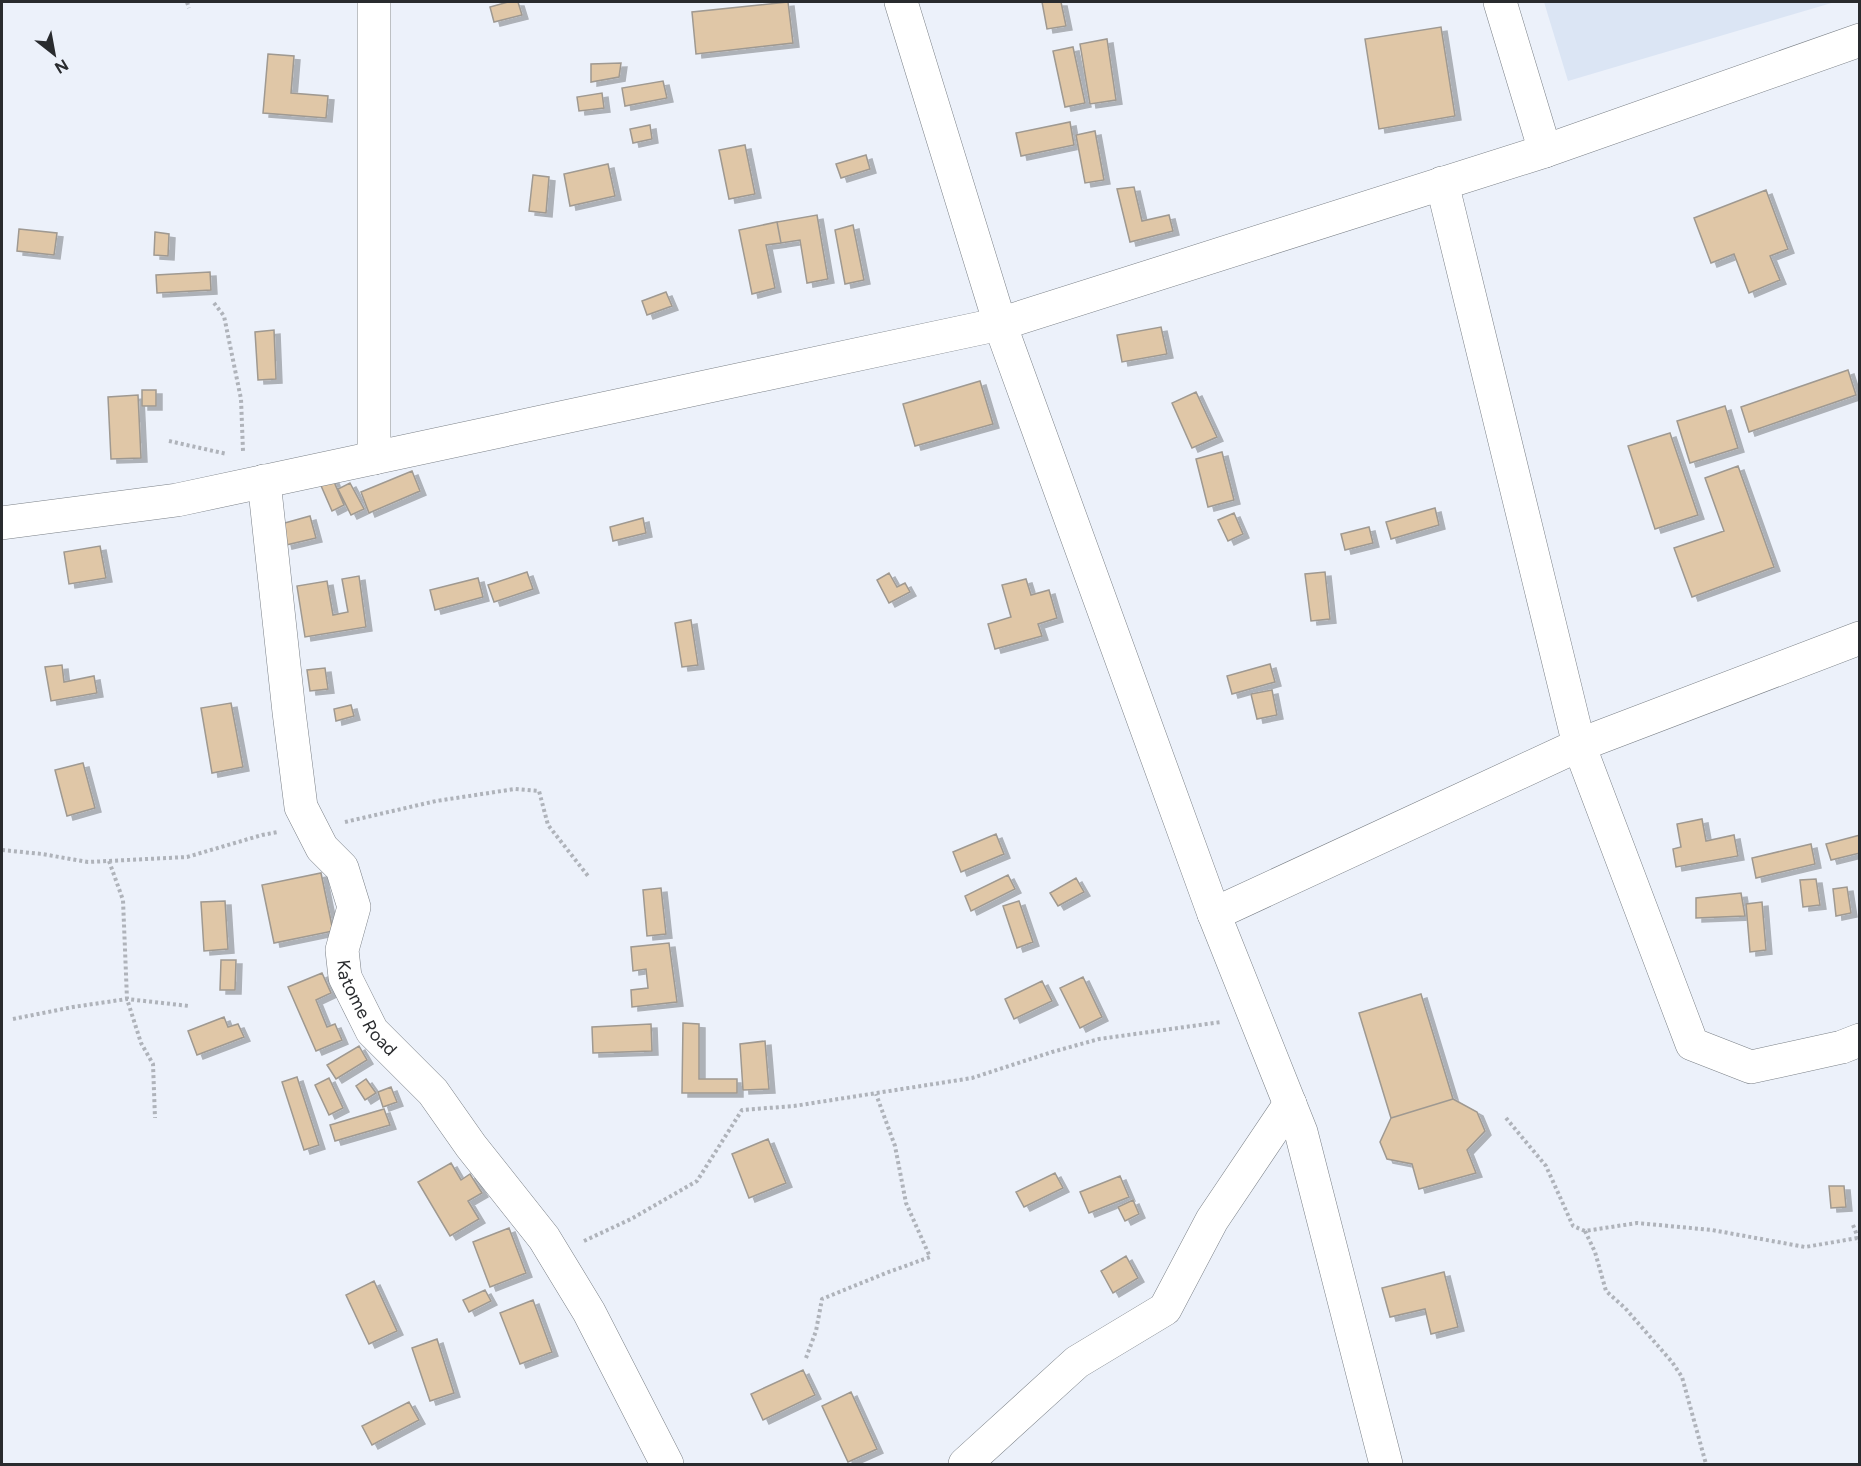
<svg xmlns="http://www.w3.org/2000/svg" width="1861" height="1466" font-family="Figtree,sans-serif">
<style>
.built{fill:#dbe5f4}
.building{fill:#e0c7a7;stroke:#9f9991;stroke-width:1.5;filter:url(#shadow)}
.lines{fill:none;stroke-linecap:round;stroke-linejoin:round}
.minor-casing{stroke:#7b8087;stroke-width:34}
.path{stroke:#afb3ba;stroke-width:4;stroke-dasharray:3 3;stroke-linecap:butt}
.minor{stroke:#fff;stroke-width:33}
.labels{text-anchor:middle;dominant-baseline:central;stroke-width:4.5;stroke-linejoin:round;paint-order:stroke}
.street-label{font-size:18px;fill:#292b2e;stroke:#ecf1fa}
</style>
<defs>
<filter id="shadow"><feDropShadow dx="6" dy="4" stdDeviation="0" flood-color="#0004"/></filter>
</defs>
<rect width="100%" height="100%" fill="#ecf1fa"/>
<path class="built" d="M1544 2H1835L1568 81Z"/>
<path class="building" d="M508 2H518L522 15 494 22 490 7Z
M788 2 793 43 696 54 692 12Z
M1042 2H1061L1066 26 1047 29Z
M1441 27 1455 116 1379 129 1365 39Z
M1107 39 1116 100 1090 104 1080 44Z
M1073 47 1085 103 1065 107 1053 51Z
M268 54 294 56 291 93 328 96 326 118 263 113Z
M621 63 619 77 591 82V64Z
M663 81 667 98 625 106 622 88Z
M602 93 604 108 579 111 577 97Z
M1070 122 1074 145 1021 156 1016 133Z
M650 125 652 139 633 143 630 129Z
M1095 131 1104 180 1085 183 1076 135Z
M745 145 755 194 729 199 719 150Z
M866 155 870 169 841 178 836 164Z
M608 164 615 196 570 206 564 174Z
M533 175 549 177 546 213 529 211Z
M1134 187 1142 221 1169 215 1173 231 1130 242 1117 189Z
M1766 190 1788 249 1770 256 1780 280 1749 293 1734 254 1711 263 1694 218Z
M817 215 828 279 807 283 800 240 781 243 777 222Z
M777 222 781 243 766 245 775 288 752 294 739 230Z
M853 225 864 280 845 284 835 230Z
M19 229 57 233 54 255 17 251Z
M155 232 169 234 168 256 154 255Z
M210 272 211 290 157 293 156 275Z
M666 292 672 306 647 315 642 301Z
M1161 327 1167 354 1122 362 1117 335Z
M274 330 276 379 258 380 255 332Z
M1848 370 1856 395 1749 432 1741 407Z
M980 381 993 424 915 446 903 404Z
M142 390H156V406H142Z
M1196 392 1217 437 1192 448 1172 403Z
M138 395 141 458 111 459 108 397Z
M1725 406 1738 448 1690 463 1677 421Z
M1670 433 1698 515 1655 529 1628 446Z
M1222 452 1234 500 1208 507 1196 459Z
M1738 466 1774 567 1692 597 1674 548 1724 531 1705 478Z
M412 471 420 491 369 513 361 492Z
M331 475 344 505 332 511 319 481Z
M350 483 364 509 351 515 338 489Z
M1435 508 1439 525 1391 539 1386 522Z
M1234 513 1243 534 1228 541 1218 520Z
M310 516 316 538 286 545 281 524Z
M643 518 646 533 613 541 610 527Z
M1369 527 1373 543 1345 550 1341 534Z
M100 546 106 578 69 584 64 552Z
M527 572 533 589 494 602 488 585Z
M1325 572 1330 619 1311 621 1305 574Z
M889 573 897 587 905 583 910 592 889 603 877 580Z
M359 576 366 627 305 637 297 586 327 581 333 615 348 612 342 579Z
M478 578 483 597 435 610 430 590Z
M1026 579 1031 595 1049 590 1057 618 1038 624 1042 636 995 649 988 624 1011 617 1002 585Z
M691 620 698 665 682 667 675 623Z
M1270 664 1275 682 1232 694 1227 676Z
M62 665 64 682 94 676 97 693 51 701 45 667Z
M325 668 328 689 310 691 307 670Z
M1272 690 1277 715 1257 719 1251 694Z
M231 703 243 767 212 773 201 708Z
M351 705 354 716 336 721 334 709Z
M83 763 95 808 67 816 55 770Z
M1702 819 1706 841 1734 835 1738 856 1676 867 1673 849 1681 847 1677 824Z
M996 834 1004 854 961 872 953 852Z
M1860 835V853L1831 860 1826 844Z
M1811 844 1815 864 1756 878 1752 858Z
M321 873 333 931 274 943 262 885Z
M1008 875 1015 889 971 911 965 896Z
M1076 878 1084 892 1058 906 1050 893Z
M1816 879 1820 905 1803 907 1800 880Z
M1847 887 1851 913 1836 916 1833 889Z
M661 888 666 934 647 936 643 890Z
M1741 893 1745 916 1696 918V898Z
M225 901 228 949 204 951 201 902Z
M1019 901 1033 942 1017 948 1003 906Z
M1762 902 1766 950 1750 952 1746 904Z
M669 943 677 1002 632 1007 631 990 648 988 646 969 633 971 631 947Z
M221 960H236L235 990H220Z
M322 973 331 993 316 1000 327 1027 335 1024 342 1040 316 1051 288 987Z
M1083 977 1102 1017 1080 1028 1060 988Z
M1042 981 1052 1001 1014 1019 1005 999Z
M1421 994 1453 1099 1391 1118 1359 1013Z
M224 1017 228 1027 238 1024 244 1037 197 1055 188 1031Z
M683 1023 699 1024V1079H737V1093H682Z
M651 1024 652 1051 593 1053 592 1027Z
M765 1041 769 1089 743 1090 740 1044Z
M359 1046 367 1060 336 1079 327 1065Z
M297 1077 319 1145 304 1150 282 1082Z
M329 1078 343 1108 329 1115 315 1085Z
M366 1079 376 1093 365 1100 356 1086Z
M391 1087 397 1102 383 1107 378 1092Z
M1453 1099 1477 1112 1485 1131 1467 1150 1476 1173 1419 1189 1412 1164 1387 1159 1380 1142 1391 1118Z
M384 1109 390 1125 335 1141 330 1125Z
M768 1139 786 1183 749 1198 732 1154Z
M451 1163 461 1180 470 1174 482 1193 468 1201 479 1219 450 1236 418 1182Z
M1055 1173 1063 1188 1024 1207 1016 1192Z
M1120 1176 1129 1197 1089 1213 1080 1192Z
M1829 1186H1844L1846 1207 1831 1208Z
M1133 1200 1139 1214 1125 1221 1118 1207Z
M509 1228 526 1273 490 1287 473 1242Z
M1126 1256 1138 1278 1113 1293 1101 1271Z
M1444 1272 1458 1327 1431 1334 1425 1309 1390 1317 1382 1288Z
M374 1281 397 1331 369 1344 346 1295Z
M485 1290 491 1301 469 1312 463 1300Z
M533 1300 552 1352 520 1364 500 1313Z
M437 1339 454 1393 430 1401 412 1348Z
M803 1370 815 1395 763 1420 751 1394Z
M851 1392 877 1449 848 1462 822 1406Z
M409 1402 419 1420 372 1445 362 1426Z"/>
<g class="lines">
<g class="minor-casing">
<g id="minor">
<path d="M374 2V458"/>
<path d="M901 2 1000 324 1214 914 1301 1132 1386 1464"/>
<path d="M1500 2 1545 151"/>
<path d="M1442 183 1579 745 1692 1044 1751 1067 1842 1047 1860 1040"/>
<path id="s1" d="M264 481 289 712 301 807 322 848 342 868 354 907 342 950 345 977 372 1031 433 1092 471 1146 544 1238 589 1312 667 1464"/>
<path d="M2 523 177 500 1000 324 1545 151 1860 40"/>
<path d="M1214 914 1579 745 1860 638"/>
<path d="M965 1464 1077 1362 1165 1309 1212 1220 1290 1104"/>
</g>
</g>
<path class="path" d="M187 2 189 8
M214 303 224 316 241 399 243 451
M169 441 227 454
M345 822 436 801 515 789 539 791 548 825 588 876
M2 850 42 854 88 862 187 857 262 835 278 832
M109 861 123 900 127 999 141 1043 153 1064 155 1118
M13 1019 73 1007 127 999 189 1006
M1506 1118 1546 1166 1573 1226 1585 1231 1637 1223 1712 1230 1805 1247 1858 1238
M1853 1225 1860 1243
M1585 1231 1595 1252 1606 1291 1625 1308 1672 1362 1682 1377 1706 1464
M584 1241 631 1219 697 1181 742 1110 794 1106 972 1078 1052 1052 1099 1039 1221 1022
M806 1358 816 1331 822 1299 886 1273 930 1257 906 1203 895 1146 876 1094"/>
<use href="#minor" class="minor"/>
</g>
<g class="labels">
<g class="street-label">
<text stroke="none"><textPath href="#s1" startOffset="552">Katome Road</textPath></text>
</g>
</g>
<rect width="1861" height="1466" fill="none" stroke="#292b2e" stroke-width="6"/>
<g transform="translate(54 54) rotate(149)" stroke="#ecf1fa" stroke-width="4.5" paint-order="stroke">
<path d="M0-4.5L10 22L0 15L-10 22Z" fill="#292b2e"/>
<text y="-9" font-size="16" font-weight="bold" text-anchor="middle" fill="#292b2e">N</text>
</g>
</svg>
